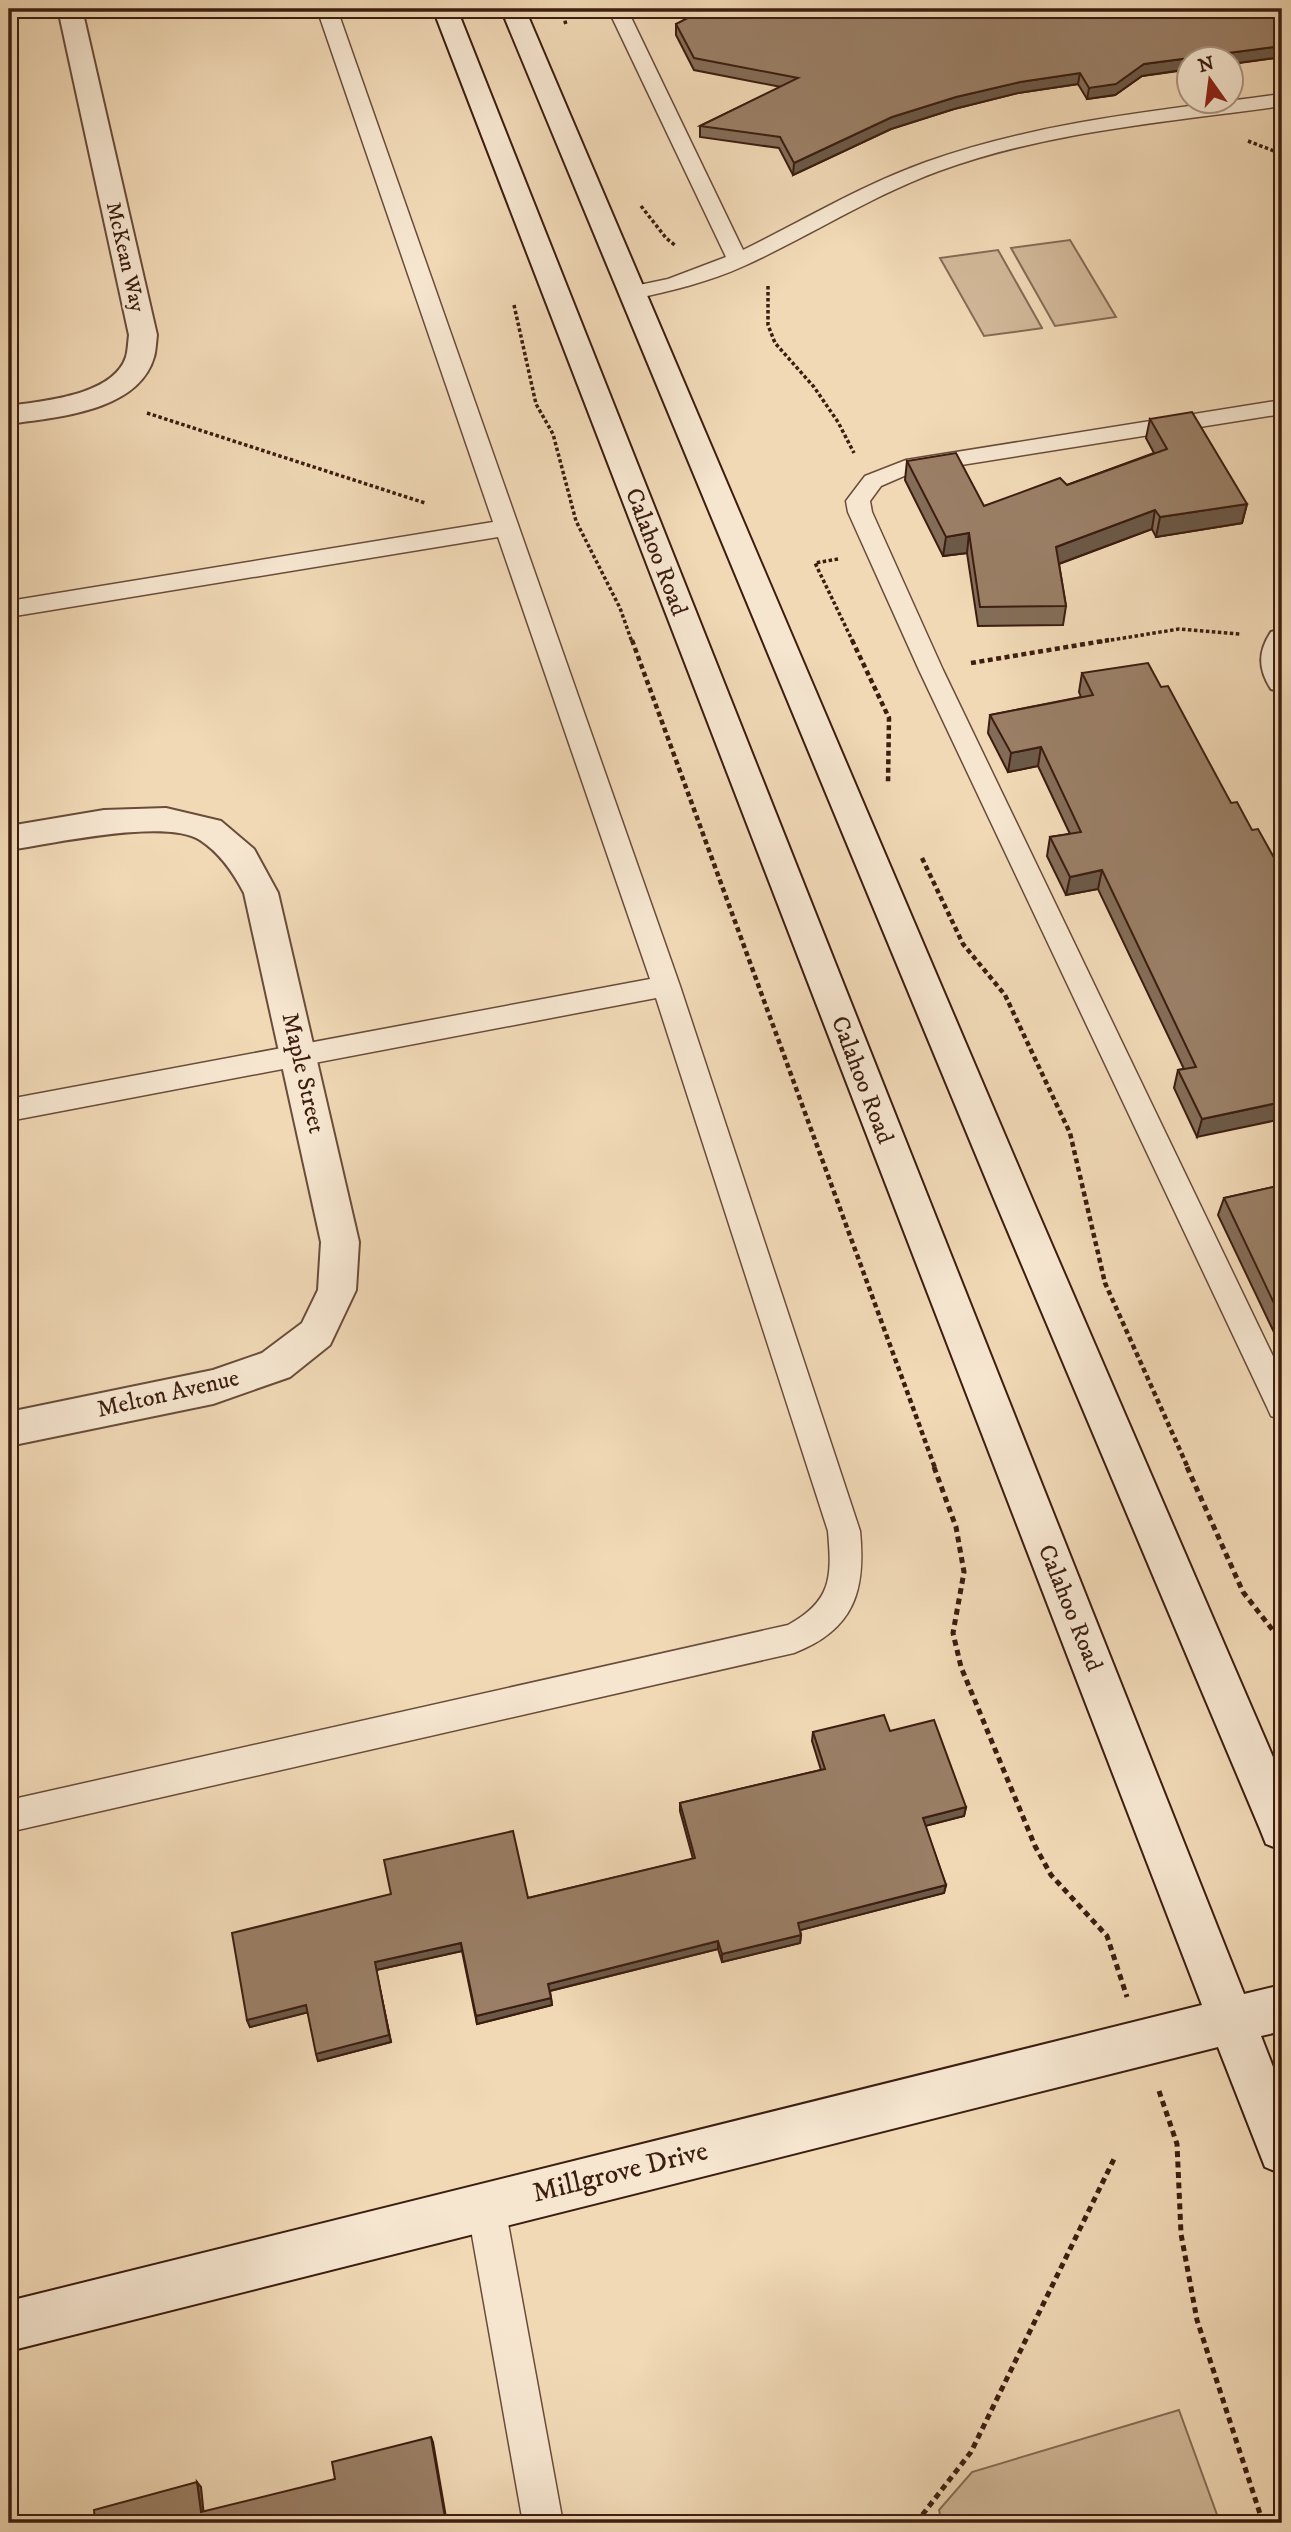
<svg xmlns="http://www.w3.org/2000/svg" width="1291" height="2532" font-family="'IM FELL DW Pica',serif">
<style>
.green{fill:#d2b99a;stroke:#876b55;stroke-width:2}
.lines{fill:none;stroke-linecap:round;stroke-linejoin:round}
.lane-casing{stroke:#694c3a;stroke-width:3}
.street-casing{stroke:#694c3a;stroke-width:4}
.secondary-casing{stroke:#3c1d10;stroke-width:4}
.path-far2{stroke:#3c1d10;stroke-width:3.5;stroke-dasharray:3.5 2.5;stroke-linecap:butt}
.path-far1{stroke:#3c1d10;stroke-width:4.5;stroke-dasharray:5 3.5;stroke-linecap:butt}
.path{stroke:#3c1d10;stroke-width:5;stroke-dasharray:6 4.5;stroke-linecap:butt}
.lane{fill:#f6e6d0;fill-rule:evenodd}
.street{fill:#f6e6d0;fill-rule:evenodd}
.secondary{fill:#f6e6d0;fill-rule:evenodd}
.wall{fill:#846d58;stroke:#3c1d10;stroke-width:2}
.shaded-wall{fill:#6c5947;stroke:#3c1d10;stroke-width:2}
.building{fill:#9a7f66;stroke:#3c1d10;stroke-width:2}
.labels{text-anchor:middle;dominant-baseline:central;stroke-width:5;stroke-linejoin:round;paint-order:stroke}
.far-street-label{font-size:21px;fill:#3c1d10;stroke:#f6e6d0}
.street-label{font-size:24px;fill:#3c1d10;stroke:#f6e6d0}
.near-street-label{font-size:28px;fill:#3c1d10;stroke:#f6e6d0}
</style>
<rect width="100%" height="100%" fill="#f1d9b6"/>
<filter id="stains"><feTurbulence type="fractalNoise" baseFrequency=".00286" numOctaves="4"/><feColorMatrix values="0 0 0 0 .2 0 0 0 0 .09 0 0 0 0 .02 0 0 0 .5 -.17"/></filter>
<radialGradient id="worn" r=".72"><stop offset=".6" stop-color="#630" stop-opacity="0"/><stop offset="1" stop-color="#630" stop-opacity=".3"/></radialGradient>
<path class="green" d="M1070 240 1116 317 1055 326 1011 248Z
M998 250 1042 328H1043L984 336 940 258Z
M1179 2410 1220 2523H942L939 2510 972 2472Z"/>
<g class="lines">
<g class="lane-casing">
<path id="lane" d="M317 9H337L680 986 860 1531C866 1591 854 1630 794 1653L9 1832V1800L788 1625C832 1601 832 1577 828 1531L656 998 9 1121V1099L650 979 498 537 9 617V601L493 522Z
M608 9H627L743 250C804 220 862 185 926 162 1040 121 1164 110 1282 94V106C1168 122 1048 131 939 171 871 196 810 236 744 266 709 282 671 291 633 299L625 298 622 293 625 288 668 279 726 257Z
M1282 400V414L911 473 881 486 870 501 872 512 943 670 1282 1375V1420L1271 1416 1267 1407 919 670 848 512 846 501 865 476 906 460Z
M486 2188 499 2194 505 2207 563 2523H523L467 2207 473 2194Z"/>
</g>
<g class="street-casing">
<path id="street" d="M58 9H82L157 335C156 342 156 350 154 357 138 412 56 417 9 424V406C42 401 113 396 126 357 128 350 128 342 129 335Z
M1282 629V692L1271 689C1258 668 1258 652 1271 632Z
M166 808 221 821 254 849 278 893 359 1242 356 1290 330 1345 290 1377 213 1404 9 1446V1412L213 1370 262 1353 302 1323 318 1290 321 1242 244 893C233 872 220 853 200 840 165 818 51 844 9 850V826L104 810Z"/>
</g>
<g class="secondary-casing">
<path id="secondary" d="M433 9H457L1244 1994 1282 1985V2031L1261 2036 1282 2090V2174L1265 2167 1218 2047 9 2351V2301L1202 2005Z
M501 9H525L1033 1201 1282 1778V1850L1266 1844 1260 1829 995 1201Z"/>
</g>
<path class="path-far2" d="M562 9 566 25
M1248 141 1282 154
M641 206 666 238 676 246
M768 286V325L775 343 814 387 838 422 854 453
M514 305 536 404 553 434 576 521 620 608 632 642
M147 413 425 503
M838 559 815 563 853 642
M1099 642 1179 629 1240 634"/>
<path class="path-far1" d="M632 640 935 1468
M852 640 889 718 888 783
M971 663 1109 640
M922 858 963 944 1005 995 1070 1133 1105 1283 1188 1468"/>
<path class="path" d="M934 1467 956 1527 964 1572 953 1633 961 1667 1035 1846 1051 1875 1107 1936 1127 1997
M1187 1467 1243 1592 1282 1642
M1159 2091 1177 2144 1181 2234 1197 2320 1263 2523
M916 2523 971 2452 1114 2159"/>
<use href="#lane" class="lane"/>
<use href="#street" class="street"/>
<use href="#secondary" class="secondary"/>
</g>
<path class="wall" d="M1282 9V57L1142 76 1115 95 1087 99 1078 84 1018 93 954 109 891 129 793 175 779 148 700 137V126L781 87 694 70 676 35V24Z
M1150 419 1247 504 1242 523 1156 537 1152 529 1059 564 1066 606 1063 625 978 626 967 553 943 556 905 480 907 461 984 506 1067 485 1154 453 1146 438Z
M1082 673 1161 687 1231 803 1282 872 1197 1137 1174 1088 1178 1070 1184 1069 1098 889 1066 895 1047 856 1050 837 1070 834 1038 766 1008 772 988 733 990 715 1081 697 1079 692Z
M1282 1185V1349L1218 1215 1224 1198Z
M890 1731 966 1807 964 1816 925 1826 946 1885 944 1893 800 1930 801 1935 800 1943 722 1962 718 1949 550 1991 552 2005 477 2024 462 1951 376 1970 391 2042 318 2061 308 2012 250 2027 247 2020 528 1898 693 1859 680 1811V1803L821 1770 812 1741 813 1732Z"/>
<path class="shaded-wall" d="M1282 46V57L1231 64V60H1189V69L1142 76 1115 95 1087 99 1089 88 1144 64Z
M1080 73 1078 84 1018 93 954 109 891 129 793 175 794 163 892 117 956 97 1020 82Z
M1247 504 1242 523 1156 537 1160 517Z
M1155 510 1152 529 1053 566 1056 547Z
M969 533 967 553 943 556 946 537Z
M1041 747 1038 766 1008 772 1011 753Z
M1102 870 1098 889 1066 895 1070 877Z
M1282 1102V1119L1197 1137 1202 1119Z
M966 1807 964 1816 921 1827 923 1818Z
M946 1885 944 1893 797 1931 798 1923Z
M801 1935 800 1943 722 1962V1954Z
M718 1941V1949L549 1991 548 1984Z
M461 1943 462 1951 376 1970 391 2042 318 2061 316 2054 375 1962Z
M551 1998 552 2005 477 2024 476 2016Z
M306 2005 309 2012 250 2027 247 2020Z
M431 2437 433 2442 447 2523H446Z
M197 2482 201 2487 204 2516 201 2512Z"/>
<path class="building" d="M705 9H1282V46L1144 64 1116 84 1089 88 1080 73 1020 82 956 97 892 117 794 163 780 137 700 126 798 78 694 58 676 24Z
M1192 412 1247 504 1160 517 1155 510 1056 547 1066 606 980 607 969 533 946 537 907 461 956 453 984 506 1060 478 1067 485 1167 449 1150 419Z
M1148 663 1161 687 1168 686 1231 803 1237 802 1252 830 1258 829 1282 872V1102L1202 1119 1178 1070 1196 1067 1102 870 1070 877 1050 837 1081 832 1041 747 1011 753 990 715 1093 695 1082 673Z
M1282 1185V1320L1224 1198Z
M884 1715 890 1731 934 1720 966 1807 923 1818 946 1885 798 1923 801 1935 722 1954 718 1941 548 1984 551 1998 476 2016 461 1943 375 1962 389 2035 316 2054 306 2005 247 2020 232 1933 391 1894 384 1860 513 1831 528 1898 695 1858 680 1803 825 1769 813 1732Z
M431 2437 446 2523H95L94 2510 197 2482 201 2512 335 2479 332 2462Z"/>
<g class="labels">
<g class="far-street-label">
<text transform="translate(125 257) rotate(77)">McKean Way</text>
</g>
<g class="street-label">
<text transform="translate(656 552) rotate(69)">Calahoo Road</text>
<text transform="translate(303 1073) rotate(77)">Maple Street</text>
<text transform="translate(862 1080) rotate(69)">Calahoo Road</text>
<text transform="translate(168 1394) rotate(-13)">Melton Avenue</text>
<text transform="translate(1070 1608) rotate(68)">Calahoo Road</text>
</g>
<g class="near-street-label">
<text transform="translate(620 2172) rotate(-14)">Millgrove Drive</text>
</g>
</g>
<rect width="1291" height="2532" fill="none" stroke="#f1d9b6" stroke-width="35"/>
<rect x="10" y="10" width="1270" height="2511" fill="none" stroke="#3c1d10" stroke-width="3.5"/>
<rect x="18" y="18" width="1256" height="2497" fill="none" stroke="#3c1d10" stroke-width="2"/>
<g transform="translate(1210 80) rotate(346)"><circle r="33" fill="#f6e6d0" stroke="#ac9683" stroke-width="2"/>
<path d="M0-5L12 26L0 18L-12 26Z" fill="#8f2418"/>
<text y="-10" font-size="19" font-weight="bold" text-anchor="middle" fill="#3c1d10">N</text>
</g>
<rect width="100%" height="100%" filter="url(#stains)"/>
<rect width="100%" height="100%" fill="url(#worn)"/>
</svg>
